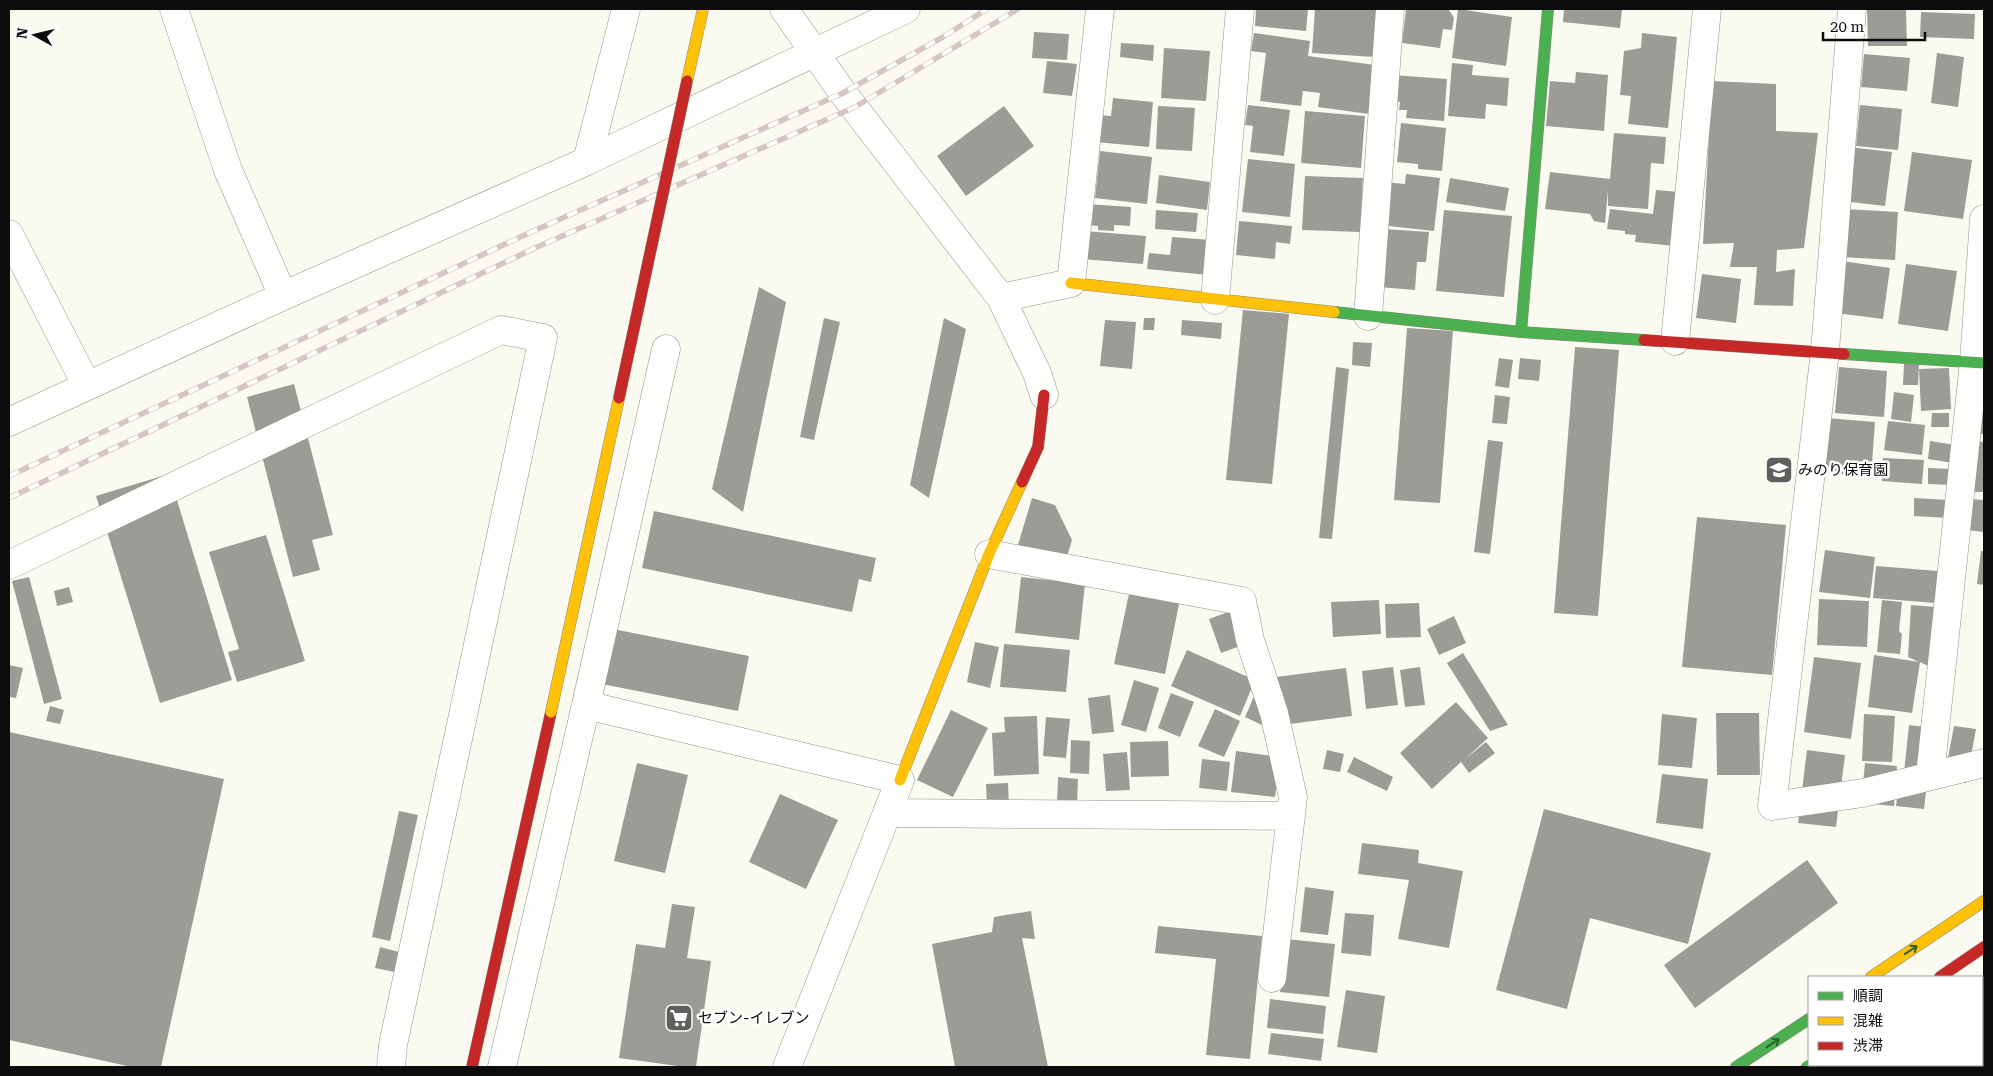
<svg xmlns="http://www.w3.org/2000/svg" width="1993" height="1076" font-family="'Roboto Serif','Noto Sans JP',serif">
<style>
.building{fill:#9d9b96}
.lines{fill:none;stroke-linecap:round;stroke-linejoin:round}
.street-casing{stroke:#93938f;stroke-width:29}
.fast-casing{stroke:#8a8a85;stroke-width:12}
.slow-casing{stroke:#8a8a85;stroke-width:12}
.jam-casing{stroke:#8a8a85;stroke-width:12}
.street{stroke:#fefefd;stroke-width:28}
.fast{stroke:#4caf50;stroke-width:11}
.slow{stroke:#ffc107;stroke-width:11}
.jam{stroke:#c62828;stroke-width:11}
.rail-casing{stroke:#d7c5c3;stroke-width:5.5}
.rail{stroke:#fff;stroke-width:4;stroke-dasharray:11;stroke-linecap:butt}
.slow-bridge-casing{stroke:#8a8a85;stroke-width:12;stroke-linecap:butt}
.jam-bridge-casing{stroke:#8a8a85;stroke-width:12;stroke-linecap:butt}
.slow-bridge{stroke:#ffc107;stroke-width:11}
.jam-bridge{stroke:#c62828;stroke-width:11}
.oneway{stroke:#2c5e2e}
.labels{text-anchor:middle;dominant-baseline:central;stroke-width:5;stroke-linejoin:round;paint-order:stroke}
.poi-label{font-size:15px;fill:#0c0c0c;stroke:#fff;text-anchor:start}
</style>
<rect width="100%" height="100%" fill="#fafaf0"/>
<path class="building" d="M1256 9H1308L1306 31 1255 26Z
M1315 9H1379L1375 57 1312 53Z
M1406 9 1449 10 1454 18 1452 30 1443 29 1440 48 1402 43Z
M1458 9 1512 17 1506 66 1452 58Z
M1564 9H1622L1620 28 1563 22Z
M1867 9H1906L1907 46H1868Z
M1921 12 1975 14 1974 39 1920 37Z
M1034 32 1069 34 1067 60 1032 58Z
M1254 33 1310 41 1308 56 1375 65 1369 114 1318 107 1320 93 1303 91 1301 106 1260 101 1266 53 1251 51Z
M1642 33 1677 37 1668 128 1628 124 1631 96 1620 95 1624 51 1641 48Z
M1121 43 1154 45 1153 61 1120 57Z
M1164 48 1210 51 1206 101 1161 98Z
M1937 53 1964 57 1958 107 1931 103Z
M1864 54 1910 58 1907 91 1861 87Z
M1047 61 1077 64 1072 96 1043 93Z
M1452 63 1473 65 1472 75 1509 78 1507 106 1486 104 1485 119 1448 116Z
M1576 72 1608 75 1604 131 1546 126 1550 81 1575 83Z
M1393 75 1447 79 1444 121 1406 118 1407 110H1399L1400 102 1391 101Z
M1712 81 1776 84V131L1818 133 1804 248 1777 250 1776 272 1795 269 1793 306 1754 305 1757 267H1730L1734 243 1703 244Z
M1113 98 1153 102 1149 147 1096 142 1098 115 1111 116Z
M1248 105 1290 110 1284 156 1250 152 1253 126 1245 125Z
M1860 105 1902 109 1898 150 1856 146Z
M1004 106 1034 146 966 196 937 156Z
M1158 106 1195 108 1192 151 1156 149Z
M1305 111 1365 116 1361 168 1301 163Z
M1401 123 1446 128 1442 171 1418 169V164L1397 162Z
M1614 133 1666 137 1664 164 1651 163 1648 209 1608 206V190L1605 223 1594 221 1590 214 1545 209 1550 172 1610 179Z
M1849 147 1892 152 1885 206 1842 201Z
M1100 151 1152 157 1147 204 1095 198Z
M1912 152 1972 160 1963 219 1904 211Z
M1248 159 1295 164 1290 217 1242 212Z
M1406 174 1440 178 1434 231 1379 225 1384 182 1405 184Z
M1159 175 1210 182 1207 210 1156 203Z
M1305 176 1363 178 1360 232 1302 230Z
M1450 178 1509 188 1505 211 1446 202Z
M1656 190 1680 192 1675 246 1635 242 1636 235 1625 234V231L1607 229 1610 209 1653 214Z
M1086 204 1131 207 1130 226 1114 225V231L1098 230V226L1085 225Z
M1844 209 1898 212 1895 260 1841 257Z
M1156 210 1198 213 1196 232 1155 229Z
M1444 210 1512 216 1504 297 1436 291Z
M1239 221 1292 226 1290 244 1276 242 1275 259 1236 255Z
M1384 229 1429 232 1426 262H1417L1415 290 1379 287Z
M1085 231 1146 236 1143 264 1082 259Z
M1172 237 1211 240 1208 275 1147 269 1149 253 1170 255Z
M1842 261 1890 268 1883 319 1836 313Z
M1906 264 1957 271 1948 331 1898 324Z
M1702 274 1741 279 1736 323 1696 318Z
M759 287 786 302 743 512 712 489Z
M1243 310 1289 314 1272 484 1226 480Z
M824 318 840 322 814 440 800 437Z
M944 318 966 329 929 498 910 485Z
M1144 318H1155L1154 330H1143Z
M1105 320 1136 322 1132 369 1100 366Z
M1182 320 1222 323 1221 339 1181 335Z
M1407 328 1453 331 1440 503 1394 500Z
M1353 342 1372 343 1370 367 1352 365Z
M1575 347 1619 350 1598 616 1554 613Z
M1499 358 1513 360 1509 388 1495 386Z
M1520 358 1541 360 1539 381 1518 379Z
M1904 363H1919L1918 385H1903Z
M1336 367 1349 369 1332 539 1319 538Z
M1839 367 1887 371 1884 417 1835 413Z
M1949 368 1951 409 1921 411 1919 369Z
M294 384 333 535 312 540 320 570 293 577 247 397Z
M1894 392 1914 395 1911 422 1891 419Z
M1984 393V434H1975Z
M1495 395 1510 397 1507 424 1492 423Z
M1932 413H1949V427H1931Z
M1826 418 1875 422 1871 477 1821 472Z
M1888 421 1925 425 1922 455 1884 450Z
M1488 440 1503 442 1490 554 1474 552Z
M1930 441 1955 445 1953 463 1928 459Z
M1972 441 1984 442V492H1970Z
M1883 458 1924 460 1922 484 1882 481Z
M1928 468 1952 469 1951 485 1928 484Z
M169 474 232 680 160 703 96 496Z
M1032 498 1055 505 1072 540 1066 560 1018 545Z
M1914 498 1949 500 1948 518 1914 516Z
M1969 499 1984 500V532L1967 530Z
M654 511 876 558 871 582 859 579 852 612 642 568Z
M1697 517 1786 525 1772 675 1682 667Z
M266 535 305 661 237 682 228 652 239 649 209 552Z
M1825 550 1875 557 1870 598 1819 592Z
M1981 551H1984V585L1977 584Z
M1876 566 1938 571 1935 603 1873 598Z
M29 577 62 699 44 704 12 581Z
M1021 577 1085 584 1079 640 1015 633Z
M69 587 73 602 57 606 54 591Z
M1130 589 1180 599 1165 674 1114 664Z
M1819 599 1869 601 1867 647 1817 645Z
M1379 600 1381 634 1333 637 1331 602Z
M1882 600 1902 602 1899 631 1902 634 1900 654 1877 652Z
M1419 603 1421 637 1386 638 1385 604Z
M1911 605 1935 607 1930 667 1920 662 1912 713 1868 707 1874 655 1919 662 1908 657Z
M1231 611 1243 645 1221 653 1209 619Z
M1454 616 1466 643 1439 655 1427 629Z
M613 629 749 656 738 711 602 684Z
M975 642 999 647 990 688 967 682Z
M1004 644 1070 650 1066 692 1000 687Z
M1187 650 1255 680 1240 716 1171 686Z
M1463 653 1508 725 1490 731 1447 663Z
M1814 657 1861 663 1851 739 1804 732Z
M9 665 23 668 16 698 9 697Z
M1393 667 1398 705 1366 709 1362 671Z
M1420 667 1425 705 1405 707 1400 670Z
M1346 668 1352 716 1282 725 1276 677Z
M1134 680 1159 688 1146 732 1121 725Z
M1256 692 1264 726 1245 717Z
M1171 693 1194 702 1180 737 1158 728Z
M1110 695 1114 732 1092 734 1088 698Z
M1456 702 1488 738 1465 759 1486 742 1495 753 1469 773 1461 762 1432 789 1400 753Z
M50 706 64 710 60 724 46 721Z
M1215 709 1240 721 1224 757 1198 746Z
M951 710 988 728 953 797 917 780Z
M1716 713H1759L1760 775H1717Z
M1662 714 1697 718 1692 768 1658 765Z
M1864 714 1895 716 1892 762 1862 761Z
M1037 716 1039 774 994 776 992 733 1005 732 1004 717Z
M1046 717 1070 719 1066 758 1043 756Z
M1909 725 1933 728 1928 776 1904 773Z
M1954 726 1976 729 1966 783 1944 779Z
M9 732 224 779 161 1067H132L9 1040Z
M1071 740 1090 741 1089 774 1070 773Z
M1168 741 1169 776 1131 777 1130 742Z
M1327 750 1344 754 1340 772 1323 769Z
M1807 750 1845 755 1836 827 1798 823Z
M1236 751 1280 757 1275 797 1231 792Z
M1127 752 1130 790 1106 791 1103 754Z
M1354 757 1393 777 1387 791 1347 772Z
M1202 759 1230 762 1227 791 1199 788Z
M637 763 688 775 665 873 614 861Z
M1865 763 1897 766 1894 806 1861 803Z
M1662 774 1708 779 1703 829 1656 823Z
M1058 777 1078 779 1077 804 1057 803Z
M1008 783 1009 805 987 806 986 784Z
M1898 788 1926 791 1924 809 1896 806Z
M780 794 838 820 806 889 749 862Z
M1544 809 1711 853 1688 944 1590 918 1567 1009 1496 990Z
M399 811 418 815 390 941 372 937Z
M1362 843 1419 850 1418 863 1463 871 1449 948 1398 939 1409 880 1358 874Z
M1807 860 1838 903 1695 1008 1664 965Z
M1305 887 1334 891 1328 935 1300 932Z
M672 904 695 907 687 958 711 961 696 1067H685L619 1058 636 944 665 948Z
M1031 911 1035 939 1022 938 1048 1067H955L932 944 992 932 994 917Z
M1345 913 1374 915 1371 956 1341 953Z
M1158 926 1262 936 1250 1059 1206 1055 1216 959 1155 953Z
M1286 939 1335 944 1329 997 1280 992Z
M380 947 399 952 395 972 375 968Z
M1346 990 1385 996 1377 1053 1337 1047Z
M1270 999 1326 1006 1323 1034 1267 1028Z
M1271 1033 1324 1039 1321 1061 1268 1054Z"/>
<g class="lines">
<g class="street-casing">
<path id="street" d="M174 9 228 170 283 296
M784 9 843 93 1001 298 1037 373 1044 395
M1852 9 1825 351 1772 806 1863 793 1984 763
M587 161 626 9
M9 234 87 386
M1001 298 1071 283 1100 9
M1215 300 1240 9
M1368 316 1390 9
M1675 341 1707 9
M9 422 283 296 587 161 906 9
M989 554 1242 601 1250 640 1274 713 1293 797 1272 978
M9 565 501 330 543 338 393 1045 391 1067
M586 705 666 349
M1930 776 1974 362 1984 219
M887 813 1291 816
M502 1067 586 705 900 780 787 1067"/>
</g>
<g class="fast-casing">
<path id="fast" d="M1334 312 1521 332 1644 340
M1521 332 1548 9
M1844 354 1984 363
M1736 1067 1809 1019
M1807 1067 1811 1065"/>
</g>
<g class="slow-casing">
<path id="slow" d="M1071 283 1334 312
M900 780 989 554 1022 482
M1871 977 1984 901
M1895 1067 1899 1065
M1912 1067 1916 1065"/>
</g>
<g class="jam-casing">
<path id="jam" d="M1644 340 1844 354
M1022 482 1038 447 1044 395
M1940 977 1984 947
M1982 1010 1984 1008
M472 1067 551 712
M1970 1067 1974 1065"/>
</g>
<use href="#street" class="street"/>
<use href="#fast" class="fast"/>
<use href="#slow" class="slow"/>
<use href="#jam" class="jam"/>
<g class="rail-casing">
<path id="rail" d="M9 476 529 233 843 93 943 37 987 9
M9 498 535 248 855 107 1018 9"/>
</g>
<use href="#rail" class="rail"/>
<g class="slow-bridge-casing">
<path id="slow-bridge" d="M687 81 703 9
M551 712 619 398"/>
</g>
<g class="jam-bridge-casing">
<path id="jam-bridge" d="M619 398 687 81"/>
</g>
<use href="#slow-bridge" class="slow-bridge"/>
<use href="#jam-bridge" class="jam-bridge"/>
</g>
<defs><path id="oneway-shaft" d="M-6 0H5M1.5-3L5.5 0L1.5 3" fill="none" stroke-width="1.6" stroke-linecap="round" stroke-linejoin="round" transform="scale(1.25)"/></defs>
<g class="oneway">
<use href="#oneway-shaft" transform="translate(1911 950) rotate(-34)"/>
<use href="#oneway-shaft" transform="translate(1773 1043) rotate(-34)"/>
</g>
<defs>
<g id="school-square" transform="scale(1.4375)"><rect x="-9" y="-9" width="18" height="18" rx="4" fill="#5f5f5c" stroke="#fff"/><path d="M0-5L7-2L0 1L-7-2ZM-4 1L0 2.5L4 1V4Q0 6-4 4Z" fill="#fff"/></g>
<g id="supermarket-square" transform="scale(1.4375)"><rect x="-9" y="-9" width="18" height="18" rx="4" fill="#5f5f5c" stroke="#fff"/><path d="M-6-5.5h2.5l.6 2H6L4.5 2H-2.5L-4.4-4H-6ZM-1.5 3.2a1.3 1.3 0 1 0 .1 0ZM3 3.2a1.3 1.3 0 1 0 .1 0Z" fill="#fff"/></g>
</defs>
<g fill-rule="evenodd">
<use href="#school-square" x="1779" y="470"/>
<use href="#supermarket-square" x="679" y="1018"/>
</g>
<g class="labels">
<g class="poi-label">
<text x="1798" y="470">みのり保育園</text>
<text x="698" y="1018">セブン-イレブン</text>
</g>
</g>
<rect width="1993" height="1076" fill="none" stroke="#0c0c0c" stroke-width="20"/>
<rect x="1808" y="976" width="175" height="90" fill="#ffffff" stroke="#9e9e9e"/>
<rect x="1818" y="992" width="25" height="8" fill="#4caf50" stroke="#9e9e9e"/>
<text x="1853" y="1001" font-size="15" fill="#0c0c0c">順調</text>
<rect x="1818" y="1017" width="25" height="8" fill="#ffc107" stroke="#9e9e9e"/>
<text x="1853" y="1026" font-size="15" fill="#0c0c0c">混雑</text>
<rect x="1818" y="1042" width="25" height="8" fill="#c62828" stroke="#9e9e9e"/>
<text x="1853" y="1051" font-size="15" fill="#0c0c0c">渋滞</text>
<g transform="translate(35 35) rotate(278)" stroke="#ffffff" stroke-width="4" paint-order="stroke">
<path d="M0-4L9 19L0 12L-9 19Z" fill="#0c0c0c"/>
<text y="-8" font-size="14" font-weight="bold" text-anchor="middle" fill="#0c0c0c">N</text>
</g>
<path d="M1823 32v8h102v-8" fill="none" stroke="#0c0c0c" stroke-width="2.5"/>
<text x="1830" y="32" font-size="15" fill="#0c0c0c" stroke="#ffffff" stroke-width="4" paint-order="stroke">20 m</text>
</svg>
